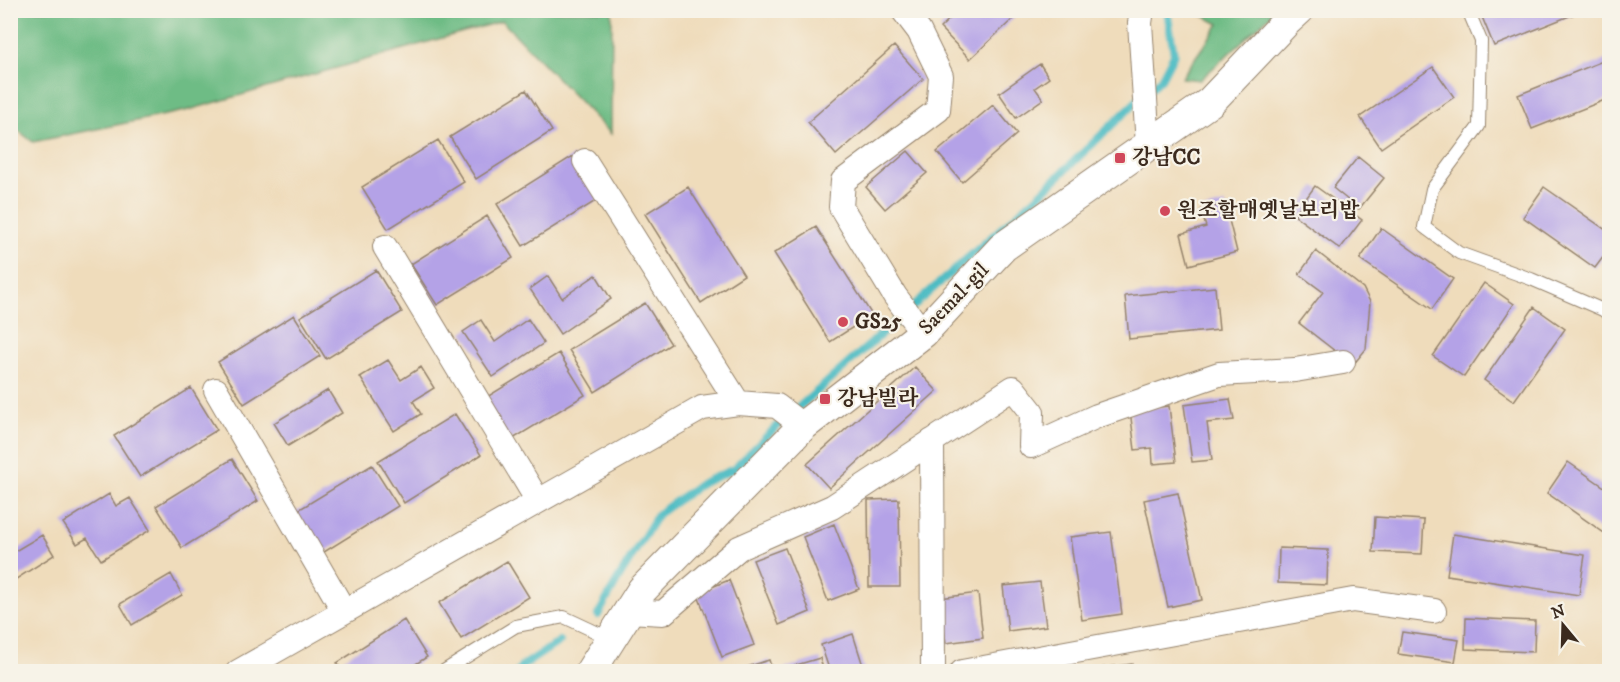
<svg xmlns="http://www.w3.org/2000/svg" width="1620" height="682" font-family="'IM FELL DW Pica','Noto Serif KR',serif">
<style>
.forest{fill:#6ebc85;stroke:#547352;stroke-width:1.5}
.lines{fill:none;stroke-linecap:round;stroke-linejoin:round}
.stream{stroke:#4cbbc3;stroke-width:8}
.building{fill:#b4a2e7}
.service-casing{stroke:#95836c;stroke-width:14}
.minor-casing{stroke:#95836c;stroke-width:26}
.tertiary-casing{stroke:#95836c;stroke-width:32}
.service{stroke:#fff;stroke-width:12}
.minor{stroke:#fff;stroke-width:24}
.tertiary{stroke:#fff;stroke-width:30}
.poi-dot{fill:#d1495b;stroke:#f7f3e8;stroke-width:2}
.labels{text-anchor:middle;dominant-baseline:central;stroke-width:4.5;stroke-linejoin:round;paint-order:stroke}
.poi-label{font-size:21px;font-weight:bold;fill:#3b2a1e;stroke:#f7f3e8;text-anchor:start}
.street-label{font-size:21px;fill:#3b2a1e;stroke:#f7f3e8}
</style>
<rect width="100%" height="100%" fill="#f7f3e8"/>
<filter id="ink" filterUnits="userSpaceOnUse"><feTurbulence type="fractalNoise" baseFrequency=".0167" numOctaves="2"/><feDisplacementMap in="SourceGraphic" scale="12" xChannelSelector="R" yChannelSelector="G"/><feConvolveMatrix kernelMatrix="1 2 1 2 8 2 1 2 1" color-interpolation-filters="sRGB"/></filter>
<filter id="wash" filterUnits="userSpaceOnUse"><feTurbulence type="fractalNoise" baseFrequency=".008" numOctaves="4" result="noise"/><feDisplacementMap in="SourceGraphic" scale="24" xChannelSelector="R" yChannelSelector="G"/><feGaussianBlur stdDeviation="1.35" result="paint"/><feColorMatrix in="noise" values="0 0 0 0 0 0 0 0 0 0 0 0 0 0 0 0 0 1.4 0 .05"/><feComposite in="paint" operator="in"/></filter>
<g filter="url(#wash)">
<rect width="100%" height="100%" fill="#efdcbb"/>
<path class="forest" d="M11 10 612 11 611 134 502 21 185 111 33 142 11 125Z
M1194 11H1275L1200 80 1181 78 1219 24Z"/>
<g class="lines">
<path class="stream" d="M1149 90 1161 79 1174 54 1167 10
M598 615 618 579 658 514 702 483 734 469 773 430 1039 195 1140 98
M518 672 521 667 560 641"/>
</g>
<g id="blocks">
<path class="building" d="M959 10H1009L1015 17 970 59 940 28Z
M1484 10H1582V11L1494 46 1480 12Z
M894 46 923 79 836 155 808 122Z
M1610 58V98L1532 129 1518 95Z
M1040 64 1049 78 1035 88 1043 99 1016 118 999 93Z
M1433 67 1454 97 1381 148 1360 117Z
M526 90 552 131 476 179 450 137Z
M993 105 1017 134 962 182 937 152Z
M438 140 464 182 388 229 362 187Z
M908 151 927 173 885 209 866 187Z
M573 156 599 199 523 246 497 204Z
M1358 157 1384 178 1359 209 1333 188Z
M1315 186 1362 220 1340 249 1294 215Z
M688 187 744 275 701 303 645 214Z
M1544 187 1610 233V248L1595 268 1523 217Z
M1225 204 1237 252 1189 265 1181 234 1206 227 1201 210Z
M487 216 513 258 437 305 411 264Z
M816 227 872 315 830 342 774 253Z
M1381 228 1453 279 1432 309 1360 259Z
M1316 251 1363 288 1370 302 1366 349 1353 365 1299 323 1323 292 1299 274Z
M376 270 402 312 326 359 300 317Z
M596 275 611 299 560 334 530 289 548 276 562 298Z
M1484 283 1514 304 1464 377 1433 356Z
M1215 287 1219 330 1129 339 1125 296Z
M645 303 671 344 595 392 569 350Z
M1534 307 1565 329 1514 401 1484 380Z
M294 315 320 356 244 404 218 362Z
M528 319 544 343 493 377 463 332 481 320 495 342Z
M559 353 585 395 508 442 482 400Z
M388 360 401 380 421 367 434 388 413 401 421 414 394 431 360 377Z
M915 367 937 391 829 488 807 464Z
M191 388 217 430 140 477 114 436Z
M328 390 342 413 288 446 274 423Z
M1230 399 1234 420 1207 423 1212 460 1192 462 1184 405Z
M1169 406 1176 462 1153 464 1152 448 1135 450 1130 410Z
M455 414 481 455 404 503 378 461Z
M232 459 258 501 182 548 156 506Z
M1568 462 1610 491V537L1547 493Z
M372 465 398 506 321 554 295 512Z
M1178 493 1202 600 1168 607 1144 500Z
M109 494 116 506 130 498 150 530 101 560 87 538 77 544 63 523Z
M899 499 900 587H869L868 500Z
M1375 517 1424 520 1422 554 1373 552Z
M834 524 859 589 828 601 803 537Z
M1111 532 1122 614 1082 620 1070 537Z
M1453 534 1585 555 1579 595 1447 575Z
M42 535 54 555 10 583V554Z
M785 548 810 612 779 625 753 560Z
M1279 548 1328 550 1327 585 1278 583Z
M507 561 529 597 461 639 439 603Z
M171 574 182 595 132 625 120 604Z
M729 580 754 645 722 657 697 593Z
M1040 582 1046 626 1008 631 1003 586Z
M978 593 983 638 946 643 940 598Z
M1466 618 1535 621 1534 652 1465 649Z
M404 620 427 657 403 672H343L337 663Z
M1402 632 1459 640 1455 662 1398 654Z
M853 634 865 672H830L821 645Z
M820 658 824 672H776V671Z
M769 660 773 672H734V671Z
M1132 664 1133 672H1092V669Z"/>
</g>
</g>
<g filter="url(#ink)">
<use href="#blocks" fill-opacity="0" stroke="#95836c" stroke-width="1.5"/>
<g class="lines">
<g class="service-casing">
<path id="service" d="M1468 10 1481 41 1479 126 1432 189 1424 227 1459 253 1531 279 1603 310 1610 316
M442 672 516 626 564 617 611 639"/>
</g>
<g class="minor-casing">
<path id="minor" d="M903 10 919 31 941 76 938 110 843 181 841 207 895 296 923 333
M1142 10 1140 23 1148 145
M585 161 738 403
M385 247 538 501
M216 390 344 611
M932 441 933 672
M629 611 663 613 739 548 832 507 1013 388 1032 412 1031 446 1097 416 1219 374 1295 370 1343 362
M238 672 702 408 738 403 777 406 803 426
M962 672 1353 600 1434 611"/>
</g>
<g class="tertiary-casing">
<path id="tertiary" d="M590 672 642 590 803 426 923 333 1003 247 1210 102 1287 21 1299 10"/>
</g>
<use href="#service" class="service"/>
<use href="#minor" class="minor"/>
<use href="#tertiary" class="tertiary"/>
</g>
</g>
<g class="poi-dot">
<rect x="1114" y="152" width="12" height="12" rx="3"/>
<circle cx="1165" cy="211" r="6"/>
<circle cx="843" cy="322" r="6"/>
<rect x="819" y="393" width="12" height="12" rx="3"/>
</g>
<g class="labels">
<g class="poi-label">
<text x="1132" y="158">강남CC</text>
<text x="1177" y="211">원조할매옛날보리밥</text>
<text x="855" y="322">GS25</text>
<text x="837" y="399">강남빌라</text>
</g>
<g class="street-label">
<text transform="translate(954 299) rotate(-46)">Saemal-gil</text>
</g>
</g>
<rect width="1620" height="682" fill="none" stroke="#f7f3e8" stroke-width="36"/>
<g transform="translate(1563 625) rotate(341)" stroke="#f7f3e8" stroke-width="4.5" paint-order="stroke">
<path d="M0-4.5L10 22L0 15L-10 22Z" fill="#3b2a1e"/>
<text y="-9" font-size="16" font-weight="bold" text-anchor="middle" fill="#3b2a1e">N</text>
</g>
</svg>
